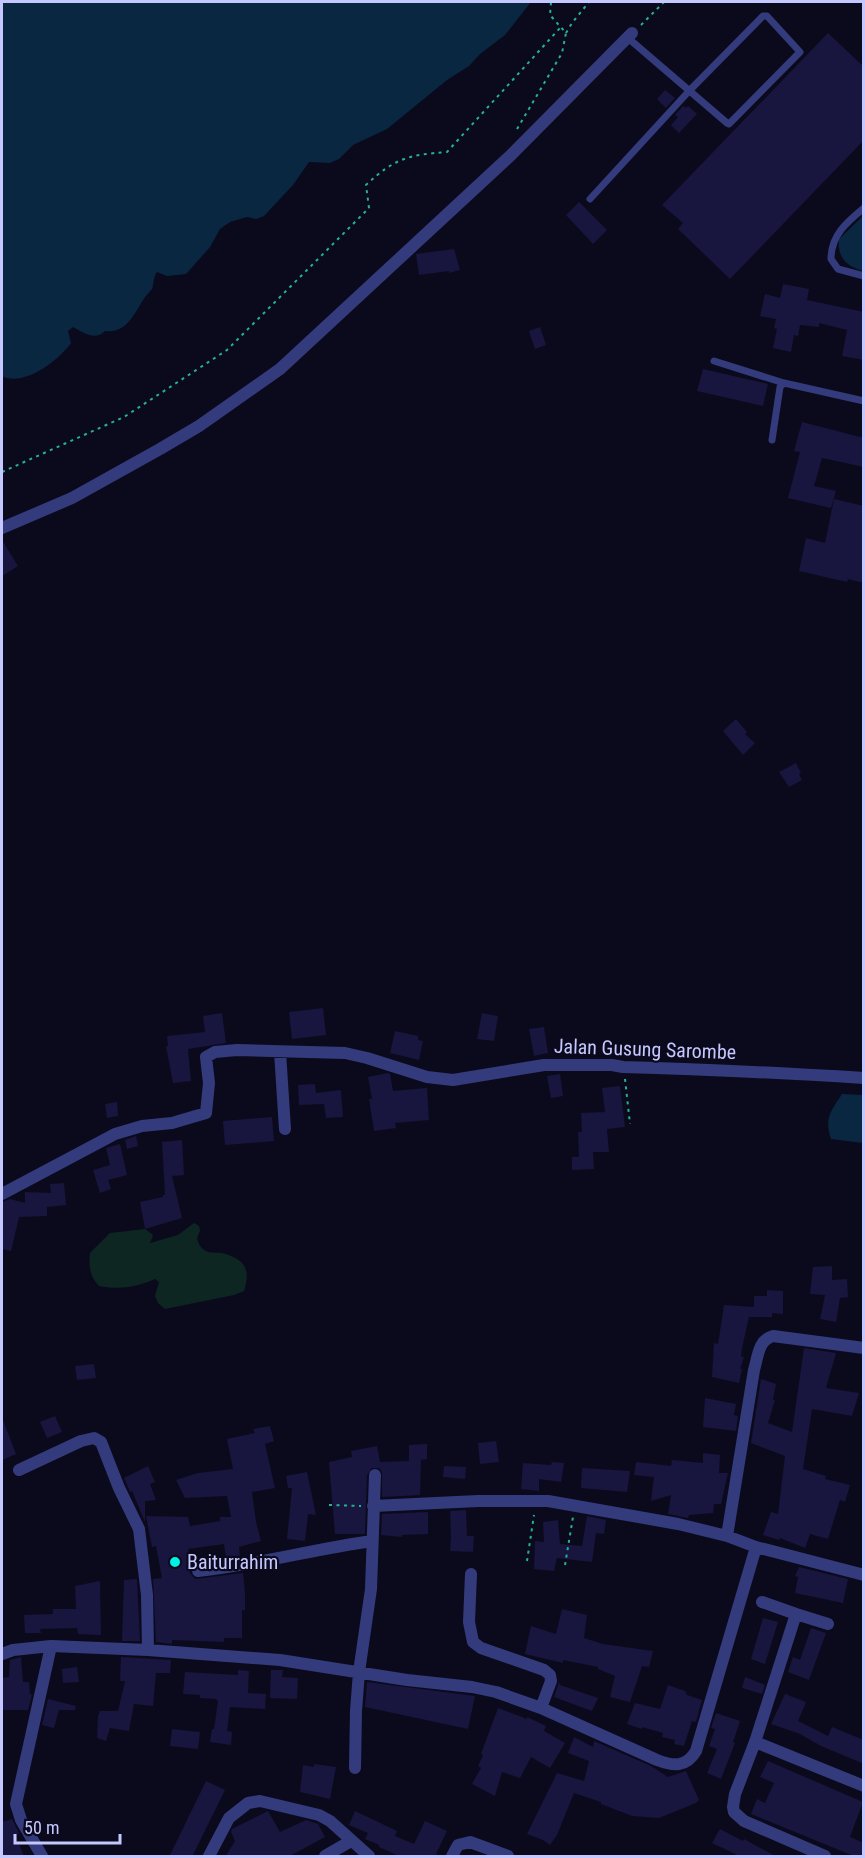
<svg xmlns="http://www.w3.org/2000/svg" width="865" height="1858" font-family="'Roboto Condensed',sans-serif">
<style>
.green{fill:#0d2621}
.water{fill:#092741}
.building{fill:#18153e}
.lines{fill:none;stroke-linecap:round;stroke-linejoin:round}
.path{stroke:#27b194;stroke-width:2;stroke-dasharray:3 4.5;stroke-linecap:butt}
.service{stroke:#333b7d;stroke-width:7}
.minor{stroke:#333b7d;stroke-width:12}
.poi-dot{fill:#00f0e4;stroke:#0b0a1c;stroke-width:2}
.labels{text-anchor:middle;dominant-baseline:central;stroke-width:4.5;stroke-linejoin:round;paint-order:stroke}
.street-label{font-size:20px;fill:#c5c7ff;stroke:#0b0a1c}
.poi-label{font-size:20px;fill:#c5c7ff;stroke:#0b0a1c;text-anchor:start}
</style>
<rect width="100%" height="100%" fill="#0b0a1c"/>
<path class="green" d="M194 1223 199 1226 200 1231 197 1238C198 1243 200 1247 204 1250 209 1254 216 1252 222 1253 245 1259 251 1269 244 1291L234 1295 165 1309 158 1303 155 1296 159 1282 155 1279C137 1287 118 1290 99 1286 89 1275 89 1266 90 1253L110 1233 145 1229 153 1235 150 1243 178 1235Z"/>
<path class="water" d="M2 2H531L505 35 480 54 469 66 447 80 387 129 353 145 339 159 330 163 309 162 293 185 264 216 256 219 247 217 230 222 220 229 210 247 186 274 167 276 157 272C153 278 154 283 152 289 150 292 147 294 145 297 135 312 127 334 105 331 95 341 84 333 73 327L68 331 71 343C58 361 24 387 2 376Z
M863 216V271C846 266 837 257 839 239Z
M842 1094 863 1095V1143L831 1139C824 1118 831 1111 842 1094Z"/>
<path class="building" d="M828 33 864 67V140L730 279 678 229 683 223 662 205Z
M665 90 675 98 666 108 657 99Z
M683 106 686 108 688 106 697 114 679 133 671 125 678 117 675 115Z
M579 202 607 230 593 244 566 215Z
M454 249 460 270 449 273V271L419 275 416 254Z
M783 284 809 289 807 300 864 312V360L842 356 847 330 819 323V327L800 325 798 336 794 335 791 352 773 348 777 329 774 328 776 319 760 316 765 294 780 298Z
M540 327 546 345 535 349 529 331Z
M703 369 768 384 763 406 697 391Z
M802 422 864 438V467L822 458 814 486 836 491 831 508 788 498 800 452 794 451Z
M834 499 864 506V583L848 579 847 582 799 571 806 538 825 543Z
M2 540 18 566 2 576Z
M736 719 747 732 745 734 755 743 743 755 723 731Z
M796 763 801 773 799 774 802 780 789 787 779 772Z
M323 1008 326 1035 292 1039 289 1012Z
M222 1013 226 1043 188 1049 191 1081 173 1083 166 1046H168L167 1036 205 1032 203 1016Z
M482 1013 498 1016 494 1041 477 1039Z
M544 1027 548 1053 534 1056 529 1029Z
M395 1031 418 1036V1040L423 1041 419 1060 390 1053Z
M388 1073 390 1074 393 1091 427 1088 429 1120 395 1123 396 1128 374 1131 369 1099H372L368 1077Z
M560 1074 563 1096 551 1098 547 1076Z
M315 1084 316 1093 341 1090 343 1117 326 1118 324 1104 299 1105 298 1085Z
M620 1086 625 1127 607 1129 609 1152H593L594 1169 572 1170V1157H579L578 1132H582L581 1113 605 1112 602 1088Z
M117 1102 118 1116 107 1118 105 1104Z
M272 1117 274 1141 225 1145 223 1121Z
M136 1136 138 1146 127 1149 125 1140Z
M182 1140 184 1175 172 1176 182 1218 145 1229 140 1202 163 1197V1195H165L162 1142Z
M120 1144 127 1175 108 1180 111 1189 100 1193 93 1170 110 1165 106 1148Z
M64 1183 66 1205 47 1207V1216L19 1217 11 1251 2 1249V1202L10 1199 25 1203V1192L51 1193 50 1184Z
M832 1266V1280L847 1279 848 1297 840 1298 836 1322 820 1319 825 1295 810 1294 813 1267Z
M767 1290 783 1291V1314L772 1313V1317H749L742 1348 741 1357H744L740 1369H742L739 1383 712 1377 714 1343 718 1344 724 1305 754 1307V1296H767Z
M804 1348 836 1353 826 1388 859 1393 852 1416 812 1409 803 1469 826 1476 825 1479 850 1485 845 1502 840 1500 828 1539 810 1534 805 1548 780 1538 779 1540 763 1535 771 1512 778 1514 785 1456 751 1443 761 1379 776 1384 773 1400H775L768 1423 792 1432Z
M94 1364 96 1378 77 1380 75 1366Z
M705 1398 736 1404 734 1415 738 1416 736 1431 703 1427Z
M55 1416 62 1432 47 1438 40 1422Z
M3 1420 16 1454 2 1460V1420Z
M270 1426 274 1441 265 1444 275 1488 252 1492 256 1522 261 1541 239 1547 240 1557 226 1559 224 1544 188 1549 191 1567 190 1573 195 1579 243 1573 245 1593V1610H242V1638H224V1642L172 1640V1644L156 1642 153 1579 162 1578 156 1546 152 1547 146 1516 188 1517 190 1526 220 1521V1517H231L227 1496 185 1498 176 1480 198 1473 233 1469 227 1439 255 1433 253 1429Z
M496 1441 499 1462 480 1464 478 1443Z
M427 1444V1459L421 1460 420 1495 382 1497V1472L379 1468H372L367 1475 365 1534H335L329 1462 352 1457 351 1451 377 1446 380 1462 409 1461V1445Z
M703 1453 720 1455 719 1473H728L721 1504H714L713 1513 689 1515 688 1518 668 1514 671 1495 651 1501 654 1477 634 1475 636 1462 671 1466 672 1460 703 1463Z
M552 1462 564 1463 561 1482 539 1479V1491L521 1489 523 1463 551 1465Z
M148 1466 155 1482 150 1484 156 1500 145 1501V1522L132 1491 130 1492 124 1478Z
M444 1466 466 1467 465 1479 443 1477Z
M582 1468 630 1471 627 1492 581 1488Z
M307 1472 316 1515 308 1514 305 1541 287 1539 292 1488H288L286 1476Z
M466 1510 467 1536H474L473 1552 450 1551 451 1536 450 1511Z
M428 1512V1534L402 1535V1537L381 1535 382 1514Z
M587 1516 606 1520 604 1534 596 1533 592 1562 557 1558 554 1571 534 1569 535 1541 544 1542 543 1522 558 1520 560 1544 582 1546Z
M799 1567 848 1579 843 1603 795 1593 798 1577 795 1576Z
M137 1579 140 1641H122L124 1580Z
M100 1581 101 1635 78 1634 77 1628 40 1629 41 1633H25L24 1615 53 1614V1609H76L75 1586Z
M562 1609 587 1615 584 1638 603 1644 653 1651 649 1667 642 1666 630 1702 610 1697 615 1676 598 1669V1667L563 1660V1663L525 1654 531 1626 556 1634Z
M763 1618 778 1622 765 1664 751 1659Z
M811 1628 826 1633 809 1680 788 1672 793 1657 800 1660Z
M21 1657 23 1682H29L30 1694 32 1695 28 1710H2V1678L9 1677 10 1660Z
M121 1657 171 1660 170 1673H156L153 1706 134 1704 129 1731 110 1728 106 1741 97 1738 98 1716 100 1711H118L125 1681H120Z
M77 1667 79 1682 63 1683 62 1669Z
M238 1670 249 1671 248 1693 266 1694 265 1709 230 1707 227 1731 232 1732 231 1745 210 1742 212 1729H214L218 1701 216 1699 200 1698V1695L183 1694 185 1672 238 1675Z
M271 1670H283L282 1677 298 1678 297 1699 270 1698Z
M745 1677 765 1685 762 1694 742 1688Z
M367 1682 475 1696 468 1729 365 1707Z
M559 1682 560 1685 598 1698 592 1711 554 1697Z
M668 1685 685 1691 687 1695 702 1700 696 1722 692 1721 684 1746 674 1744 675 1740 662 1737 663 1733 642 1727V1729L627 1724 635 1703 660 1709Z
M785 1694 806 1702 798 1721 828 1736 832 1727 864 1740V1764L821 1746 800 1734 771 1724Z
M48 1699 76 1706 75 1710H59L54 1728 42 1725Z
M498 1708 527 1719V1717L546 1726 544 1731 565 1743 550 1768 531 1757 520 1778 502 1772 495 1796 472 1784 481 1768 478 1766 483 1755 481 1754Z
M716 1713 740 1721 733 1742 735 1743 721 1779 707 1773 717 1749 709 1746 715 1729 711 1728Z
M172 1729 200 1732 198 1749 170 1746Z
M574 1737 593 1747 594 1741 651 1766 668 1777 686 1771 699 1800 696 1803 659 1818 632 1816 601 1804V1802L574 1793 557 1835 550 1845 543 1840 527 1834 557 1773 584 1781 589 1761 568 1753Z
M768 1761 863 1802 850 1837 864 1843V1857H856L751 1814 757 1799 765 1803 774 1783 760 1777Z
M314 1764 336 1767 330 1799 300 1792 303 1765 314 1767Z
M206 1781 225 1790 192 1857H169Z
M268 1811 280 1832 306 1820 318 1824 325 1837 288 1857H225L235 1841 231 1832 232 1829Z
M355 1811 397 1831 395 1836 414 1844 425 1821 447 1831 436 1854 443 1857H401L379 1847V1845L365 1839 368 1833 349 1825Z
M12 1819 18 1831 19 1834 16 1835 24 1857H2V1822Z
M720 1829 743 1841 744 1839 777 1857H741L729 1851 712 1843Z"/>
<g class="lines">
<path class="path" d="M641 25 664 2
M566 33 572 23 589 2
M517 129 562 53 566 33 550 15 551 2
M2 472 124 417 227 350 369 208 366 185C395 158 408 155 447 152L560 28
M625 1079 630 1124
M329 1505 361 1506
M527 1561 534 1515
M565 1565 573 1517"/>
<path class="service" d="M590 199 690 90 763 16H767L800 52 729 124 727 123 628 38
M864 208C847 222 831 235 831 259L838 269 864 276
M714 361 784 383
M772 440 780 387 784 383 864 401"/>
<path class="minor" d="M2 528 72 498 160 449 199 426 280 369 510 156 632 33
M280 1052 285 1129
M2 1194 115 1134 142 1126 172 1123 206 1113 209 1083 206 1057 215 1052 237 1050 345 1053 367 1058 427 1077 453 1080 544 1065H612L623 1067C703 1069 783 1073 864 1078
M19 1470 81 1441 94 1438 101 1442 119 1488 139 1529 147 1595 148 1650
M373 1506 478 1501H548L678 1524 727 1536 756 1547
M727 1536 754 1370C758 1357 758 1340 773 1336L864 1348
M198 1571C257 1565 314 1549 372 1541
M471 1574 469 1622 473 1642 481 1648 544 1670 550 1675 551 1681 541 1708
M762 1602 796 1614 755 1742 735 1794 733 1807 734 1812 744 1821 825 1856
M796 1614 828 1624
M2 1654 13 1650 51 1646 148 1650 280 1660 407 1680 472 1687 496 1692 541 1708 657 1760C673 1766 686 1768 696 1751L756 1547 864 1575
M755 1742 864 1786
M355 1768 356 1711 359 1672 371 1589 375 1475
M42 1856 21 1820 16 1804 51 1646
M209 1856 229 1818 248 1803 260 1801 319 1815 330 1821 369 1856
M325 1856 351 1841
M452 1856 458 1845 470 1842 508 1856"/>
</g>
<circle class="poi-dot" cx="175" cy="1562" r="6"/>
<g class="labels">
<g class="street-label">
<text transform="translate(645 1049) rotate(2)">Jalan Gusung Sarombe</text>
</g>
<g class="poi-label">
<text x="187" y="1562">Baiturrahim</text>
</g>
</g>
<rect width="865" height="1858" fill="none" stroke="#c5c7ff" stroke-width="6"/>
<path d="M15 1834v9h105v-9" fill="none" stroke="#c5c7ff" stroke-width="3"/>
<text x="24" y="1834" font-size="18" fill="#c5c7ff" stroke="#0b0a1c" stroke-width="4.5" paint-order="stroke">50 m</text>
</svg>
